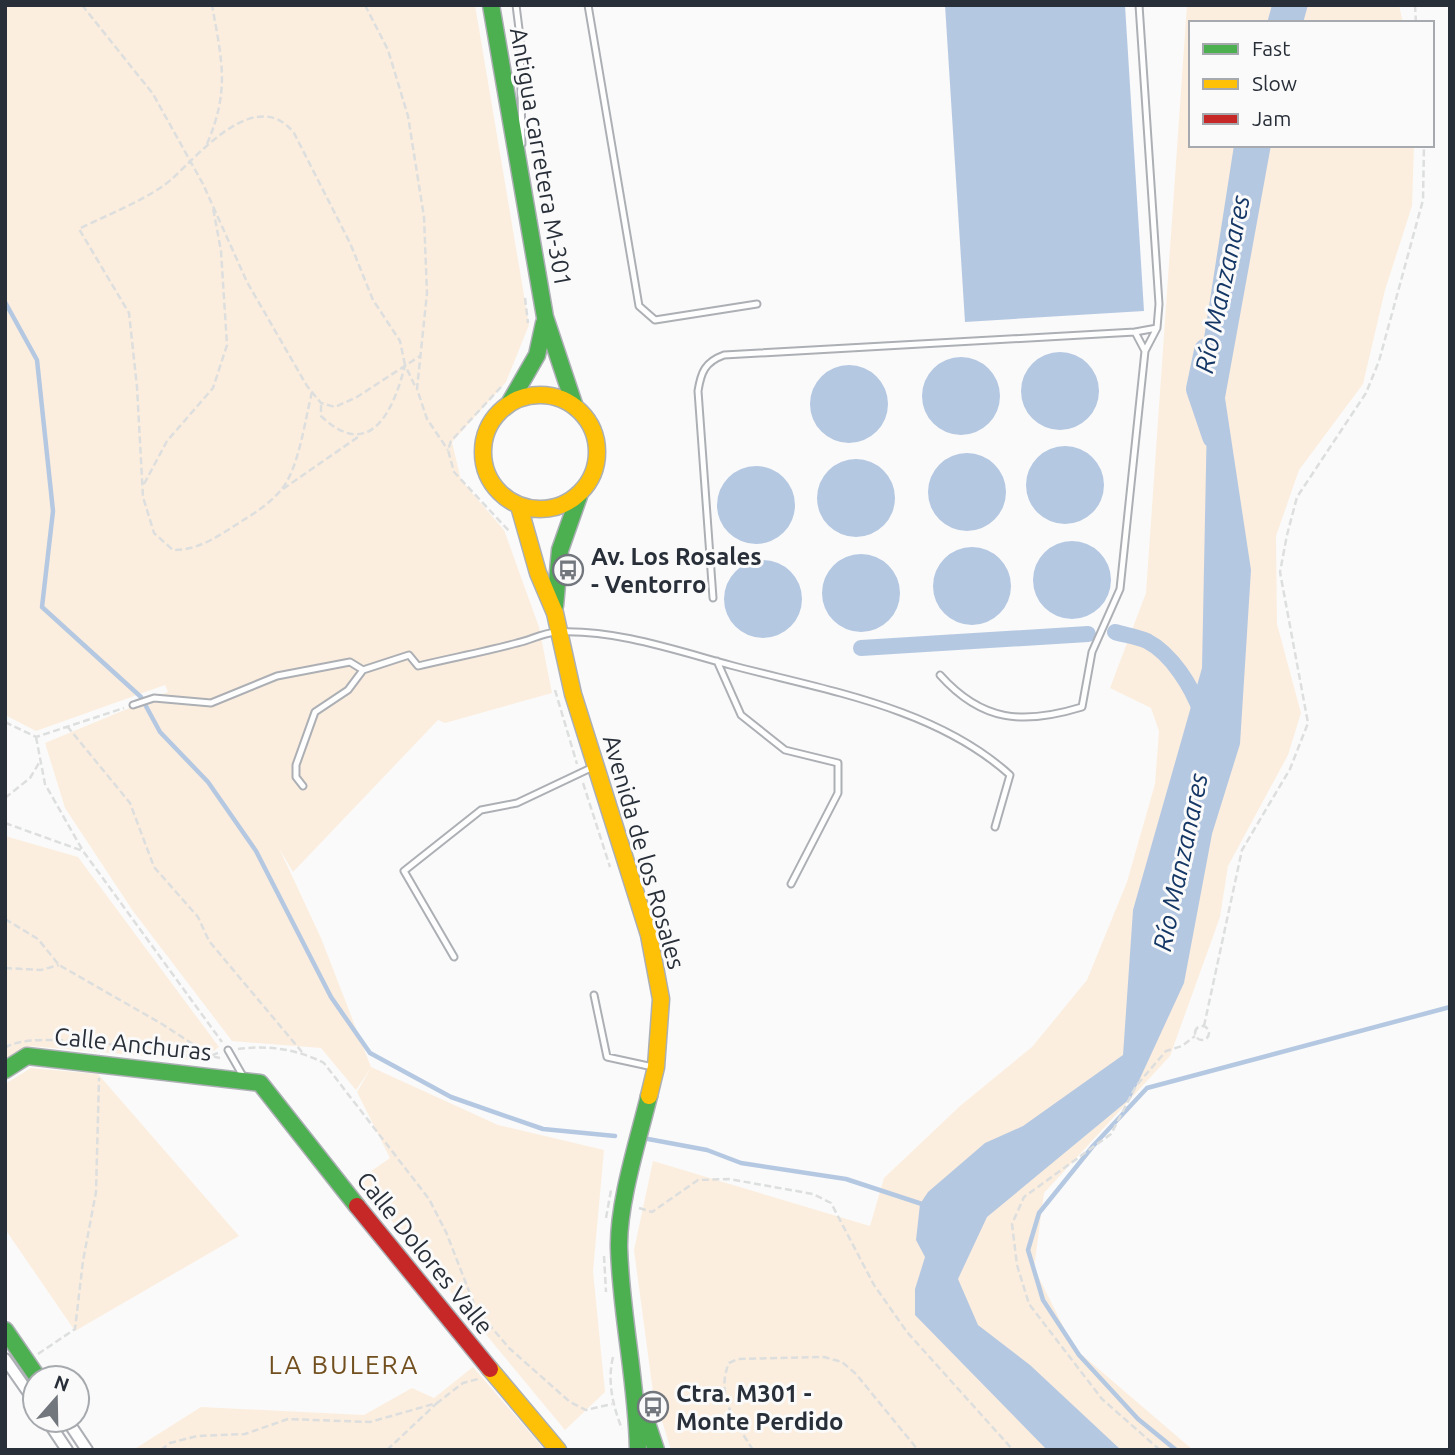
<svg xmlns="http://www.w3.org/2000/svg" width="1455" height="1455" font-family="Ubuntu,sans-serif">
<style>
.green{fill:#fceede}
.water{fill:#b5c8e2}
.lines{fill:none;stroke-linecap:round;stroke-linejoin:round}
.stream{stroke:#b5c8e2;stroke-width:4.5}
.canal{stroke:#b5c8e2;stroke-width:16}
.river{stroke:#b5c8e2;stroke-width:26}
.lane-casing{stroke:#acafb4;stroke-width:9}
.street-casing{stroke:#acafb4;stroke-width:14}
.fast-casing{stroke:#acafb4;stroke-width:19}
.slow-casing{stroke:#acafb4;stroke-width:19}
.jam-casing{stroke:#acafb4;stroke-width:19}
.path{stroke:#dddede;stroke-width:2.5;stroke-dasharray:7 3.5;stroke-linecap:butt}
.lane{stroke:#fefefe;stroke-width:5}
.street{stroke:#fefefe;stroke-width:10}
.fast{stroke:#4caf50;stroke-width:16}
.slow{stroke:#ffc107;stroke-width:16}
.jam{stroke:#c62828;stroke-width:16}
.labels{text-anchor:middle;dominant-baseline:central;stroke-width:6;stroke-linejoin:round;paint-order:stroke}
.street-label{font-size:24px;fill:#282f39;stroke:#fafafa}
.poi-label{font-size:24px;font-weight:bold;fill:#282f39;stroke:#fafafa;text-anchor:start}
.water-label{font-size:26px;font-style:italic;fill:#143766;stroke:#fafafa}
.neighbourhood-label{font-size:26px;letter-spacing:2px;fill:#724f1e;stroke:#fafafa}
</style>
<rect width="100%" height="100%" fill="#fafafa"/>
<path class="green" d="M5 5H475L529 325 506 382 452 442 461 480 504 530 539 627 552 693 445 723 438 720 293 872 279 848 321 938 371 1067 498 1125 604 1150 593 1271 605 1392 565 1430 358 1180 390 1158 357 1092 371 1068 356 1090 321 1048 232 1041 133 911 65 808 45 743 168 692 165 685 36 731 5 715Z
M1187 5H1399L1403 23H1191V145H1414L1412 206 1385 290 1363 384 1299 470 1276 536 1277 624 1301 713 1288 755 1228 866 1220 917 1170 1056 1044 1193 1034 1268 1074 1348 1193 1450H671L653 1392 634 1250 653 1161 870 1226 884 1178 960 1106 1032 1047 1087 980 1127 882 1155 784 1159 731 1151 708 1110 688 1146 593Z
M5 836 78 857 219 1047 201 1061 30 1046 5 1060Z
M31 1068 98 1074 239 1236 75 1331 5 1229V1084Z
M473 1367 545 1450H133L201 1407 364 1415 412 1388 434 1398Z"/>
<path class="water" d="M945 5H1125L1144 311 965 322Z
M1272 5H1308L1303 23H1267Z
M1234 145H1271L1225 398 1251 570 1240 744 1212 834 1184 983 1131 1098 987 1217 958 1279 978 1325 1030 1365 1121 1450H1047L915 1315V1289L925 1257 916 1240 920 1204 928 1192 985 1143 1023 1126 1123 1055 1133 910 1202 668 1207 417 1198 377Z
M1021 391a39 39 0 1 1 78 0a39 39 0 1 1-78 0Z
M922 396a39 39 0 1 1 78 0a39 39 0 1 1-78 0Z
M810 404a39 39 0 1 1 78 0a39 39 0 1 1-78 0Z
M1026 485a39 39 0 1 1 78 0a39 39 0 1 1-78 0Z
M928 492a39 39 0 1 1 78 0a39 39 0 1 1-78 0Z
M817 498a39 39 0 1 1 78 0a39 39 0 1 1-78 0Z
M717 505a39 39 0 1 1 78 0a39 39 0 1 1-78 0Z
M1033 580a39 39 0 1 1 78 0a39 39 0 1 1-78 0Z
M933 586a39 39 0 1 1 78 0a39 39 0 1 1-78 0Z
M822 593a39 39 0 1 1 78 0a39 39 0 1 1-78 0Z
M724 599a39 39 0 1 1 78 0a39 39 0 1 1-78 0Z"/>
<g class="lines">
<path class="stream" d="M5 302 37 360 53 511 42 607 141 697 160 732 208 782 256 851 331 997 370 1053 451 1097 543 1129 615 1136
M648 1139 707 1150 741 1163 846 1179 925 1205
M1176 1450 1138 1419 1079 1355 1043 1300 1028 1250 1039 1213 1093 1146 1147 1088 1450 1007"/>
<path class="canal" d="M1115 632C1125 635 1138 637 1147 641 1172 654 1192 687 1201 712
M861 648 1088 634"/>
<path class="river" d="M1207 351 1199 389 1215 436"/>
<g class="lane-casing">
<path id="lane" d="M516 5 520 37 522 144
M588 5 639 306 655 320 757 304
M1135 332 1157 328
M713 598 698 391C701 372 705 362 724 355L1135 332 1145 351
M717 661 741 715 785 750 838 763V793L791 884
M940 675C982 722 1023 725 1082 707L1092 652 1120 589 1145 351 1157 328 1159 304 1139 5
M133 705 154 698 211 703 277 676 350 662 363 670 409 655 418 666C451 658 484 652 517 643 531 640 542 633 557 632 614 629 675 650 730 665 824 690 935 707 1010 775L995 827
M303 786 296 777V765L315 712 348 690 363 670
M454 957 404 871 481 810 517 803 593 767
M594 995 607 1057 653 1067
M228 1050 244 1078"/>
</g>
<g class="street-casing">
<path id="street" d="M5 1359 35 1402
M47 1420 67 1450
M67 1420 87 1450"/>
</g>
<g class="fast-casing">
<path id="fast" d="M491 5 545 317 575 407
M510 402 537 355 544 323
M555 606 560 550 579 496
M5 1070 27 1056 260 1083 357 1206
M5 1330 38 1378
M640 1402 656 1450
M638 1450C637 1382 621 1316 619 1248 618 1203 638 1141 649 1096"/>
</g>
<g class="slow-casing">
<path id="slow" d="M483 452a57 57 0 1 1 114 0a57 57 0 1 1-114 0Z
M519 506 538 573 555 613 573 694 649 935 661 999 656 1067 649 1096
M490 1369 558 1450"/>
</g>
<g class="jam-casing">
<path id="jam" d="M357 1206 490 1369"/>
</g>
<path class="path" d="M82 5 153 94 203 184 247 282 307 386 321 403 335 407 357 397 420 356
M365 5 388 50 408 116 424 217 427 293 417 389 427 419 448 450
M1415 5 1416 23
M207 144C230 90 222 61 212 5
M525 298 528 323
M501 387 451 441 448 450 454 472 510 532
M312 392C305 419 299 469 281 490 267 507 246 518 228 530 210 541 195 550 173 550L154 533 143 497 137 387 129 313 79 229C106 215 152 198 174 177 202 151 257 86 294 133L350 243 373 300 400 341 405 365
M321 405V416C370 463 394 410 405 365L415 386
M144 484 167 441 213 388 227 345 221 251 213 208
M283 489 358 437
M555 690 577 764
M5 722 36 737 124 708
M67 726 130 803 154 867 198 917 209 941 302 1052
M36 737 45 784 83 851 222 1042
M583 783 610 867
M5 798 30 778 39 763
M5 823 83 851
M5 919 38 939 59 965 162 1024 211 1056 220 1058
M5 968 41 970 59 965
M1195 1033a7 7 0 1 1 14 0a7 7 0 1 1-14 0Z
M1204 1026 1242 850 1290 769 1308 723 1280 572 1287 535 1297 497 1366 393 1379 361 1423 200 1424 145
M5 1048C33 1027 165 1053 204 1058L218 1053
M238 1049C268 1045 297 1049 324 1063L429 1199 446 1232 476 1309 509 1348 570 1402 586 1410 612 1404
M639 1208 652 1212 698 1180 729 1179 813 1194 831 1203 874 1285 907 1332 1013 1450
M606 1218 611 1190
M604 1256 606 1292
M38 1354 75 1329 83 1261 96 1192 99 1078
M613 1357C607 1382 613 1406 622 1429
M161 1450 170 1443 197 1436 245 1434 288 1419 370 1422 437 1403 463 1383 478 1379
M387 1450 437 1403
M753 1450C736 1423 715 1395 729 1363L738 1359 824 1357 842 1362 856 1374 918 1450
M1160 1450 1102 1399 1029 1304 1017 1265 1012 1224 1024 1197 1111 1134 1136 1086 1166 1051 1182 1046 1195 1036"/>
<use href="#lane" class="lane"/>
<use href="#street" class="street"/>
<use href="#fast" class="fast"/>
<use href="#slow" class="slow"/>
<use href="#jam" class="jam"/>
</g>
<defs>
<g id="bus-ring" transform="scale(1.575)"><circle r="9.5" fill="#fafafa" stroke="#72767d" stroke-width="1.5"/><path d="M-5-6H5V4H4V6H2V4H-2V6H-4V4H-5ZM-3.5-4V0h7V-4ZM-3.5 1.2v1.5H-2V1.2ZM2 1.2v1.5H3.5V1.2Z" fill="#72767d"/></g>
</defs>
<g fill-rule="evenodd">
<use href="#bus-ring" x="568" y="570"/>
<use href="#bus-ring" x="653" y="1407"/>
</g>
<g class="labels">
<g class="street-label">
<text transform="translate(541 157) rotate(80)">Antigua carretera M-301</text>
<text transform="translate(644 852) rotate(74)">Avenida de los Rosales</text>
<text transform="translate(133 1044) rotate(6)">Calle Anchuras</text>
<text transform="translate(425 1253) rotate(51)">Calle Dolores Valle</text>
</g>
<g class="poi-label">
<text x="591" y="556">Av. Los Rosales<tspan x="591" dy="28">- Ventorro</tspan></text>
<text x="676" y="1393">Ctra. M301 -<tspan x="676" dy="28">Monte Perdido</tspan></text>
</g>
<g class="water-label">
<text transform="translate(1222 284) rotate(-78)">Río Manzanares</text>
<text transform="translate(1180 862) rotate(-78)">Río Manzanares</text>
</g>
<g class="neighbourhood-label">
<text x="344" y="1364">LA BULERA</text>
</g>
</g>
<rect width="1455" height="1455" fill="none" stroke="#282f39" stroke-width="14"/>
<rect x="1189" y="21" width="245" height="126" fill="#fafafa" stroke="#a6a9ad" stroke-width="2"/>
<rect x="1203" y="44" width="35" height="10" fill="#4caf50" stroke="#a6a9ad" stroke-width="2"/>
<text x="1252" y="56" font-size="21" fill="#282f39">Fast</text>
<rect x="1203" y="79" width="35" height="10" fill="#ffc107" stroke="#a6a9ad" stroke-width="2"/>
<text x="1252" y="91" font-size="21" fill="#282f39">Slow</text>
<rect x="1203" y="114" width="35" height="10" fill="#c62828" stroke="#a6a9ad" stroke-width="2"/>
<text x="1252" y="126" font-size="21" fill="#282f39">Jam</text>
<g transform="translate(56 1399) rotate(20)"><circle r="33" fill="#fafafa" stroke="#a6a9ad" stroke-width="2"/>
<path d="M0-5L12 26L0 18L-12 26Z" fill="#72767d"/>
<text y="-10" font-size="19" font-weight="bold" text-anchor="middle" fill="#282f39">N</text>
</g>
</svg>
